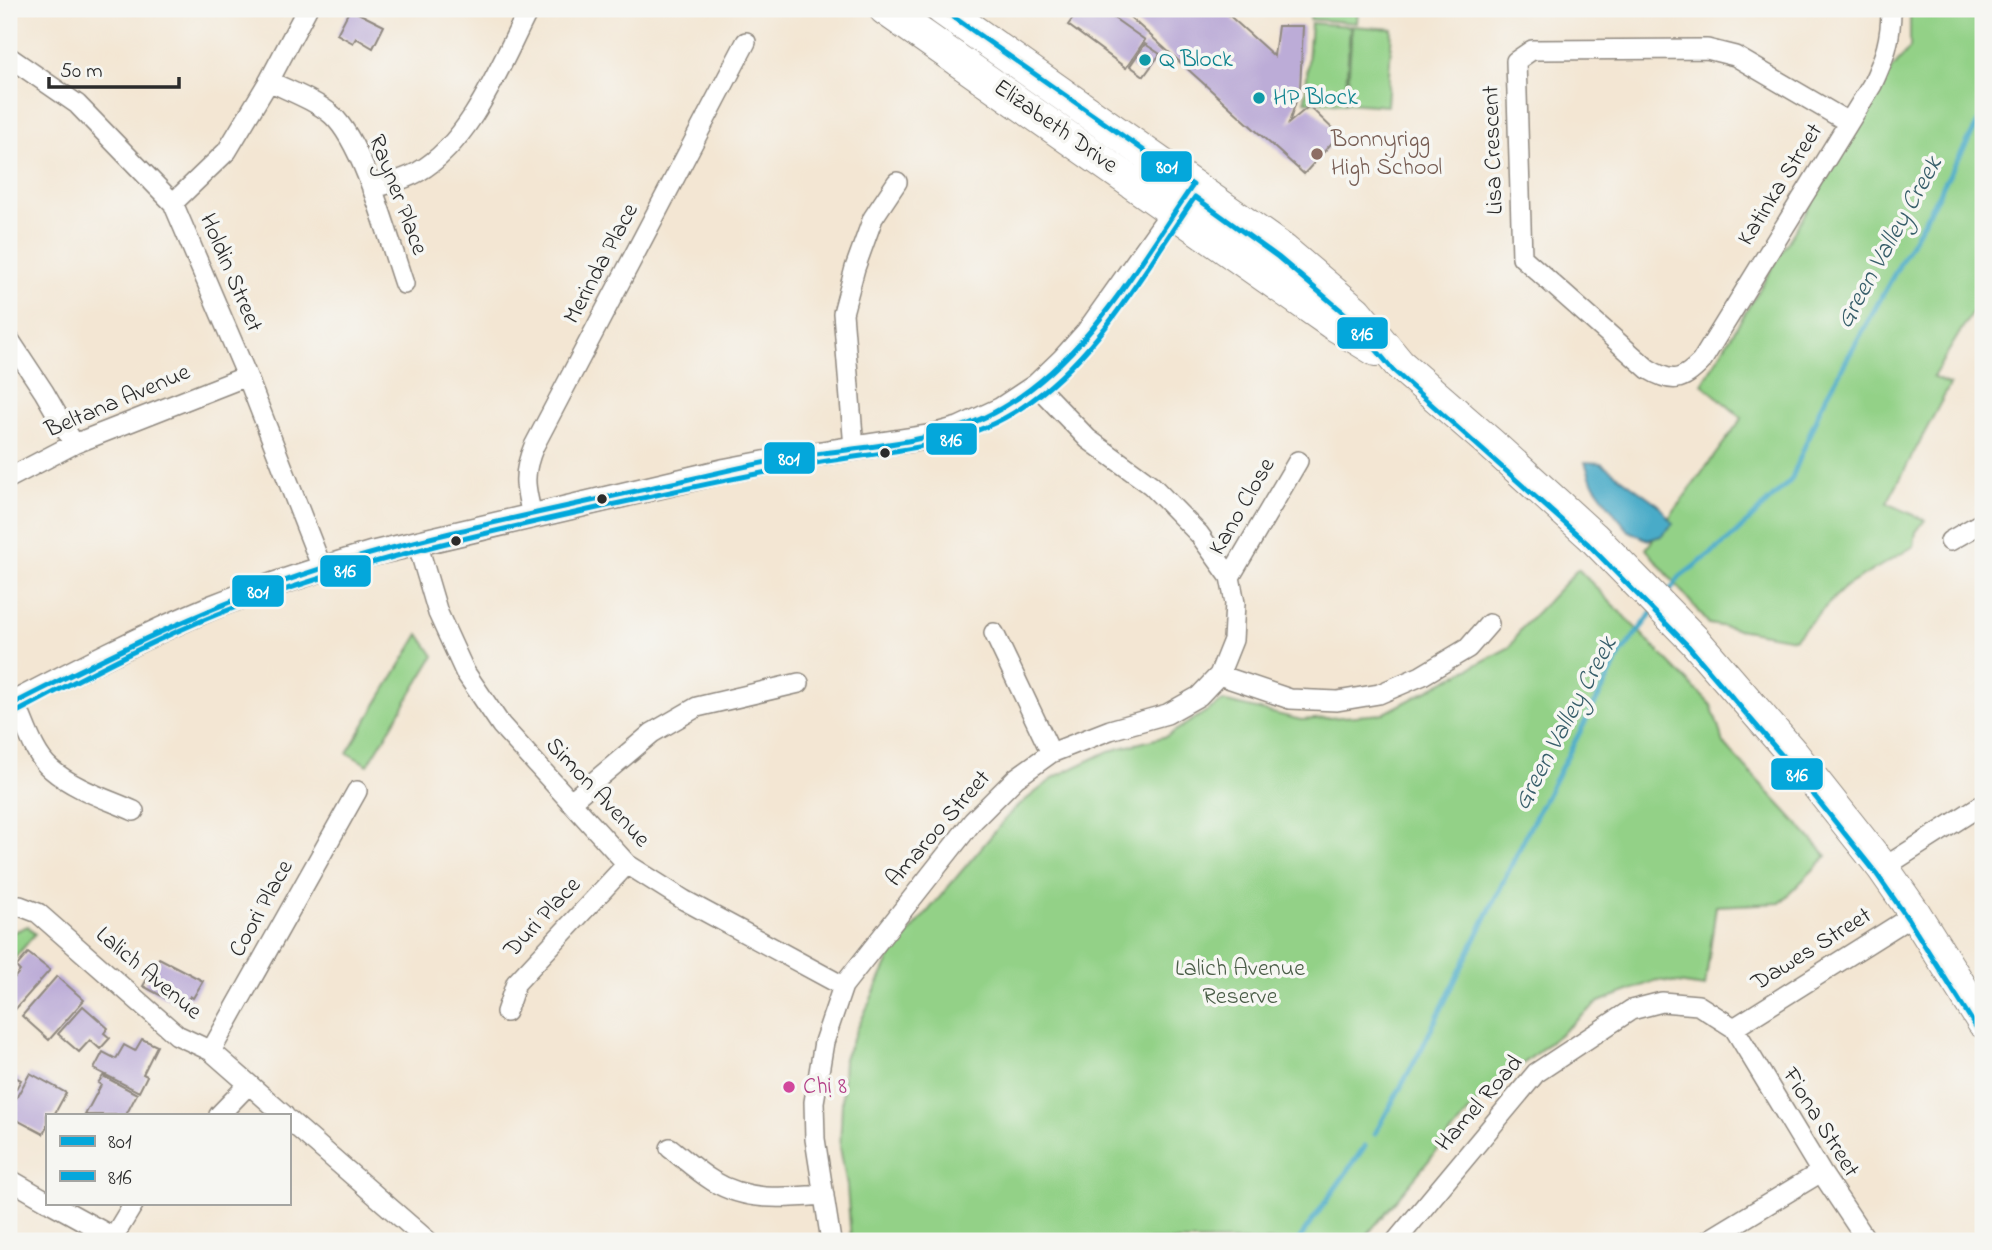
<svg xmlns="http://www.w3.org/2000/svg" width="1992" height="1250" font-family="'Indie Flower',sans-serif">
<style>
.green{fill:#93d187;stroke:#5f7e59;stroke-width:2}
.water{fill:#48abc8;stroke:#3a6b7a;stroke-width:2}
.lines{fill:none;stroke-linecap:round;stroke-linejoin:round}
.stream{stroke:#48abc8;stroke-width:5}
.building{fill:#bcacd7}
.minor-casing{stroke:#8f887f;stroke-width:22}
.tertiary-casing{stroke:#8f887f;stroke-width:27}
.primary-casing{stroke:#8f887f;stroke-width:34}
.minor{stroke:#fff;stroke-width:19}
.tertiary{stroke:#fff;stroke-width:24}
.primary{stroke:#fff;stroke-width:32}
.bus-1-casing{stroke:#f6f6f2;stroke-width:10}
.bus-2-casing{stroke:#f6f6f2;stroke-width:10}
.bus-1{stroke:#04a7db;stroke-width:5}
.bus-2{stroke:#04a7db;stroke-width:5}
.culture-dot{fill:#0f9aa8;stroke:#f6f6f2;stroke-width:2.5}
.education-dot{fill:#8d6e63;stroke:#f6f6f2;stroke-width:2.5}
.bus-dot{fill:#2b2b2b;stroke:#f6f6f2;stroke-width:2.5}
.hotel-dot{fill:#d1479c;stroke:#f6f6f2;stroke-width:2.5}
.labels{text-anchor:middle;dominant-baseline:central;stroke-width:7;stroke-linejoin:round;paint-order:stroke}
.culture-label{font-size:24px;fill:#0d838f;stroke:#f6f6f2;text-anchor:start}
.street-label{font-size:24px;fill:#2b2b2b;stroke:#f6f6f2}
.education-label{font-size:24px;fill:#785e54;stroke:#f6f6f2;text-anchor:start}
.park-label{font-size:24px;fill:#4a5d47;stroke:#f6f6f2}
.hotel-label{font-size:24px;fill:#b23c85;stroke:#f6f6f2;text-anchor:start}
.water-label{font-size:26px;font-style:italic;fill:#375e6a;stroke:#f6f6f2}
.line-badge{stroke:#f6f6f2;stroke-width:2.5}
.badge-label{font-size:19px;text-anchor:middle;font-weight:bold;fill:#fff}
</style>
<rect width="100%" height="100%" fill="#f6f6f2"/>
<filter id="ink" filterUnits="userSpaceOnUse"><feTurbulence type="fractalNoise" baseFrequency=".0143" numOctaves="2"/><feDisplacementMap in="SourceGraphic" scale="14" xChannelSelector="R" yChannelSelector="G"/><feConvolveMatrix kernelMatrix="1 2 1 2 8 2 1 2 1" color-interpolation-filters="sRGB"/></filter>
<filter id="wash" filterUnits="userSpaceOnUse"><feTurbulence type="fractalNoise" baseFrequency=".00686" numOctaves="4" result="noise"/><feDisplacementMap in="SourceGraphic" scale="28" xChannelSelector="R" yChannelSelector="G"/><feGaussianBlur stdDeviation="1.57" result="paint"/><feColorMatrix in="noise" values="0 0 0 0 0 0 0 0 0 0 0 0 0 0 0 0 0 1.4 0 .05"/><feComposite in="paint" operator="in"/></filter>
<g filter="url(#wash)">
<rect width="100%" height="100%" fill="#f3e6d3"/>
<path class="green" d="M1311 9H1358L1357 23 1310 19Z
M1910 9H1983V294L1933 377 1950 385 1887 503 1925 520 1916 532 1914 546 1845 587 1794 639 1709 624 1646 549 1742 418 1702 384 1893 68 1910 48Z
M1311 23 1350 26 1345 104 1305 101Z
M1352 26 1392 29 1387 106 1347 103Z
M1578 569 1711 705 1724 744 1827 856 1780 903 1716 906 1705 987 1657 980 1599 1002 1478 1101 1362 1241H851L847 1186 840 1147 844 1058 891 955 1013 810 1056 776 1109 751 1167 736 1223 701 1301 720 1383 714 1510 647 1521 629Z
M419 634 434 656 368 765 347 753Z
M28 926 35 934 9 965V934Z"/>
<path class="water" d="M1585 462 1601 463 1659 505 1673 524 1661 536 1648 540 1629 531 1615 514 1592 482Z"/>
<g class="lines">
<path class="stream" d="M1665 596 1680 577 1730 539 1791 480 1821 406 1983 114
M1375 1134 1421 1050 1531 825 1622 652 1653 612
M1298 1241 1365 1146"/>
</g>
<g id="blocks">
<path class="building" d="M350 9 384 26 373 48 356 38 353 43 337 34Z
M1080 9H1101L1145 40 1126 68 1068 25Z
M1121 9H1222L1274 56 1278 26H1303L1300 89 1289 123 1309 106 1339 135 1304 174Z
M1145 44 1160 54 1144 76 1130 66Z
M28 953 50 970 12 1013 9 1010V984L20 971 16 967Z
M159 958 203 981 193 998 190 996 184 1008 143 986Z
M57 976 84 1000 49 1040 22 1016Z
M83 1006 108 1028 104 1033 110 1038 100 1049 90 1040 79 1052 58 1034Z
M142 1039 157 1046 143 1074 147 1076 139 1092 94 1069 103 1052 116 1059 124 1045 135 1051Z
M30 1073 66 1093 54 1115H47V1127L43 1134 9 1116V1111Z
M9 1074 21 1080 9 1101Z
M103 1076 137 1094 126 1115H85L101 1085 98 1083Z"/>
</g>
</g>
<g filter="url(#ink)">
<use href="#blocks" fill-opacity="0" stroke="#8f887f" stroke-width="2"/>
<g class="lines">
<g class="minor-casing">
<path id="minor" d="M9 57 77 104 173 203 247 376 322 568
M269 81C289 91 315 100 332 115 364 144 389 241 404 284
M1848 122 1735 56 1707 49 1532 50 1516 61 1522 257 1648 369C1673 384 1682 381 1701 362L1872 85C1885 57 1891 40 1891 9
M372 189C386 184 404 180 418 172 472 141 501 63 529 9
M173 203 227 151 269 81 307 9
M9 339 44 392 74 444
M854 448 843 313 855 268 873 218 897 182
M9 478 74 444 247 376
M532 515C525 487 522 474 534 446L746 42
M1950 541 1983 522
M417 542 438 613 465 672 501 725 627 864 684 900 843 986
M1230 577 1298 461
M994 633 1051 753
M1219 675 1290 699 1337 701 1379 694 1421 676 1468 648 1489 624
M15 702C25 723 33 754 51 769 74 789 107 799 134 811
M570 802 652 733 697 707 799 683
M1883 868 1983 804
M9 907 20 906 38 913 177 1035 211 1051 284 1115
M506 1012 516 983 627 864
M1734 1028 1915 914
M211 1051 357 791
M219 1115 248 1085
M289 1120 428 1241
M670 1148C684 1159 698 1172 713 1181 747 1202 786 1198 824 1195
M9 1179 47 1201
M51 1203 113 1237
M111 1241 134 1203
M831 1241 815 1139 814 1102 824 1042 843 986 973 821 1016 778 1051 753 1110 730 1167 714 1199 696 1219 675 1233 640 1235 603 1230 577 1199 534 1151 485 1088 439 1037 386
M1396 1241 1536 1073 1631 1010 1662 1002 1698 1005 1734 1028 1821 1172 1867 1241
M1707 1241 1821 1172"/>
</g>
<g class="tertiary-casing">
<path id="tertiary" d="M9 706C76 671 143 636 213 607 264 587 317 570 371 554L725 471 798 457 930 437 960 429 1001 410 1037 386 1063 361 1088 333 1183 199"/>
</g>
<g class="primary-casing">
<path id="primary" d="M885 9 1332 323 1376 350
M942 9 1283 250 1356 312 1399 364 1491 444 1593 537 1694 640 1792 753 1883 868 1915 914 1983 1022"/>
</g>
<use href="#minor" class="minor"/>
<use href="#tertiary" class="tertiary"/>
<use href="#primary" class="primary"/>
<g class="bus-1-casing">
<path id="bus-1" d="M9 706C111 654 214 603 323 568 434 533 549 511 663 485 706 476 750 464 794 457 864 446 940 445 1002 408 1088 358 1138 264 1193 185L942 9"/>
</g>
<g class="bus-2-casing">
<path id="bus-2" d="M13 714C80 679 148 642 218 614 353 561 497 530 638 499 697 486 756 473 816 463 885 451 960 449 1021 408 1098 358 1144 270 1195 197L1278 257 1350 318 1393 370 1587 543 1688 646 1785 759 1876 873 1908 919 1976 1027"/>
</g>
<use href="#bus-1" class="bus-1"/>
<use href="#bus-2" class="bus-2"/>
</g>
</g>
<g class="culture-dot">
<circle cx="1145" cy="60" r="7"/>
<circle cx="1259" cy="98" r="7"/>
</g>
<circle class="education-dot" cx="1317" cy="154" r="7"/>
<g class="bus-dot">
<circle cx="885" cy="453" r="6"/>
<circle cx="602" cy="499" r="6"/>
<circle cx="456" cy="541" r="6"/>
</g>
<circle class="hotel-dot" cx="789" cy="1087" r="7"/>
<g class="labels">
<g class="culture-label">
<text x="1159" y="60">Q Block</text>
<text x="1273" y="98">HP Block</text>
</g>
<g class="street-label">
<text transform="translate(1055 127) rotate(35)">Elizabeth Drive</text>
<text transform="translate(1494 150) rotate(-92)">Lisa Crescent</text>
<text transform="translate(1781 185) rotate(-58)">Katinka Street</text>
<text transform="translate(397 195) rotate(69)">Rayner Place</text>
<text transform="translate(602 264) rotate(-62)">Merinda Place</text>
<text transform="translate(230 273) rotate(67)">Holdin Street</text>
<text transform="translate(118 402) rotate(-23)">Beltana Avenue</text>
<text transform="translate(1243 507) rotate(-60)">Kano Close</text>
<text transform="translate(597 793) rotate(47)">Simon Avenue</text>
<text transform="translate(939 829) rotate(-49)">Amaroo Street</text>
<text transform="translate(262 909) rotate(-61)">Coori Place</text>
<text transform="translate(543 918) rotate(-47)">Duri Place</text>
<text transform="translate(1812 950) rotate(-32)">Dawes Street</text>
<text transform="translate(148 974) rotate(40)">Lalich Avenue</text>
<text transform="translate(1480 1104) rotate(-49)">Hamel Road</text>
<text transform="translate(1820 1123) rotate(58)">Fiona Street</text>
</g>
<g class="education-label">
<text x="1331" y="140">Bonnyrigg<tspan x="1331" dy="28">High School</tspan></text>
</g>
<g class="park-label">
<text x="1240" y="969">Lalich Avenue<tspan x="1240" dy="28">Reserve</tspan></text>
</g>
<g class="hotel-label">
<text x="803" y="1087">Chị 8</text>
</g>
<g class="water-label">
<text transform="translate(1890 243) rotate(-61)">Green Valley Creek</text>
<text transform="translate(1566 724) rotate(-62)">Green Valley Creek</text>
</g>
</g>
<g class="line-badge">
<rect x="1140" y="150" width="53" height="33" rx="7" fill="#04a7db"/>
<rect x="1336" y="316" width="53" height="34" rx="7" fill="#04a7db"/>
<rect x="925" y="422" width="53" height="34" rx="7" fill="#04a7db"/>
<rect x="763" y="441" width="53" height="34" rx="7" fill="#04a7db"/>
<rect x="319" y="554" width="53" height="34" rx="7" fill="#04a7db"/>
<rect x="231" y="574" width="54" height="34" rx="7" fill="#04a7db"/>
<rect x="1770" y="757" width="54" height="34" rx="7" fill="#04a7db"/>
</g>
<g class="badge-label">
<text x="1167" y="173">801</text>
<text x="1362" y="340">816</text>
<text x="951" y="446">816</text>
<text x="789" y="465">801</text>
<text x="345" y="577">816</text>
<text x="258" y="598">801</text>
<text x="1797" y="781">816</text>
</g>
<rect width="1992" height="1250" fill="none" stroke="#f6f6f2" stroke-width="35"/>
<rect x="46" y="1114" width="245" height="91" fill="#f6f6f2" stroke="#a5a5a2" stroke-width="2"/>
<rect x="60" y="1136" width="35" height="10" fill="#04a7db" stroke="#a5a5a2" stroke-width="2"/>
<text x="108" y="1148" font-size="21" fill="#2b2b2b">801</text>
<rect x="60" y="1171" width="35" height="10" fill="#04a7db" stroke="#a5a5a2" stroke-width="2"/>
<text x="108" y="1184" font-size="21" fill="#2b2b2b">816</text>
<path d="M49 77v10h130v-10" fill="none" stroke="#2b2b2b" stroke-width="3.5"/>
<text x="60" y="77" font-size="21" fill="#2b2b2b" stroke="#f6f6f2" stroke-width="5" paint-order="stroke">50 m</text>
</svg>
